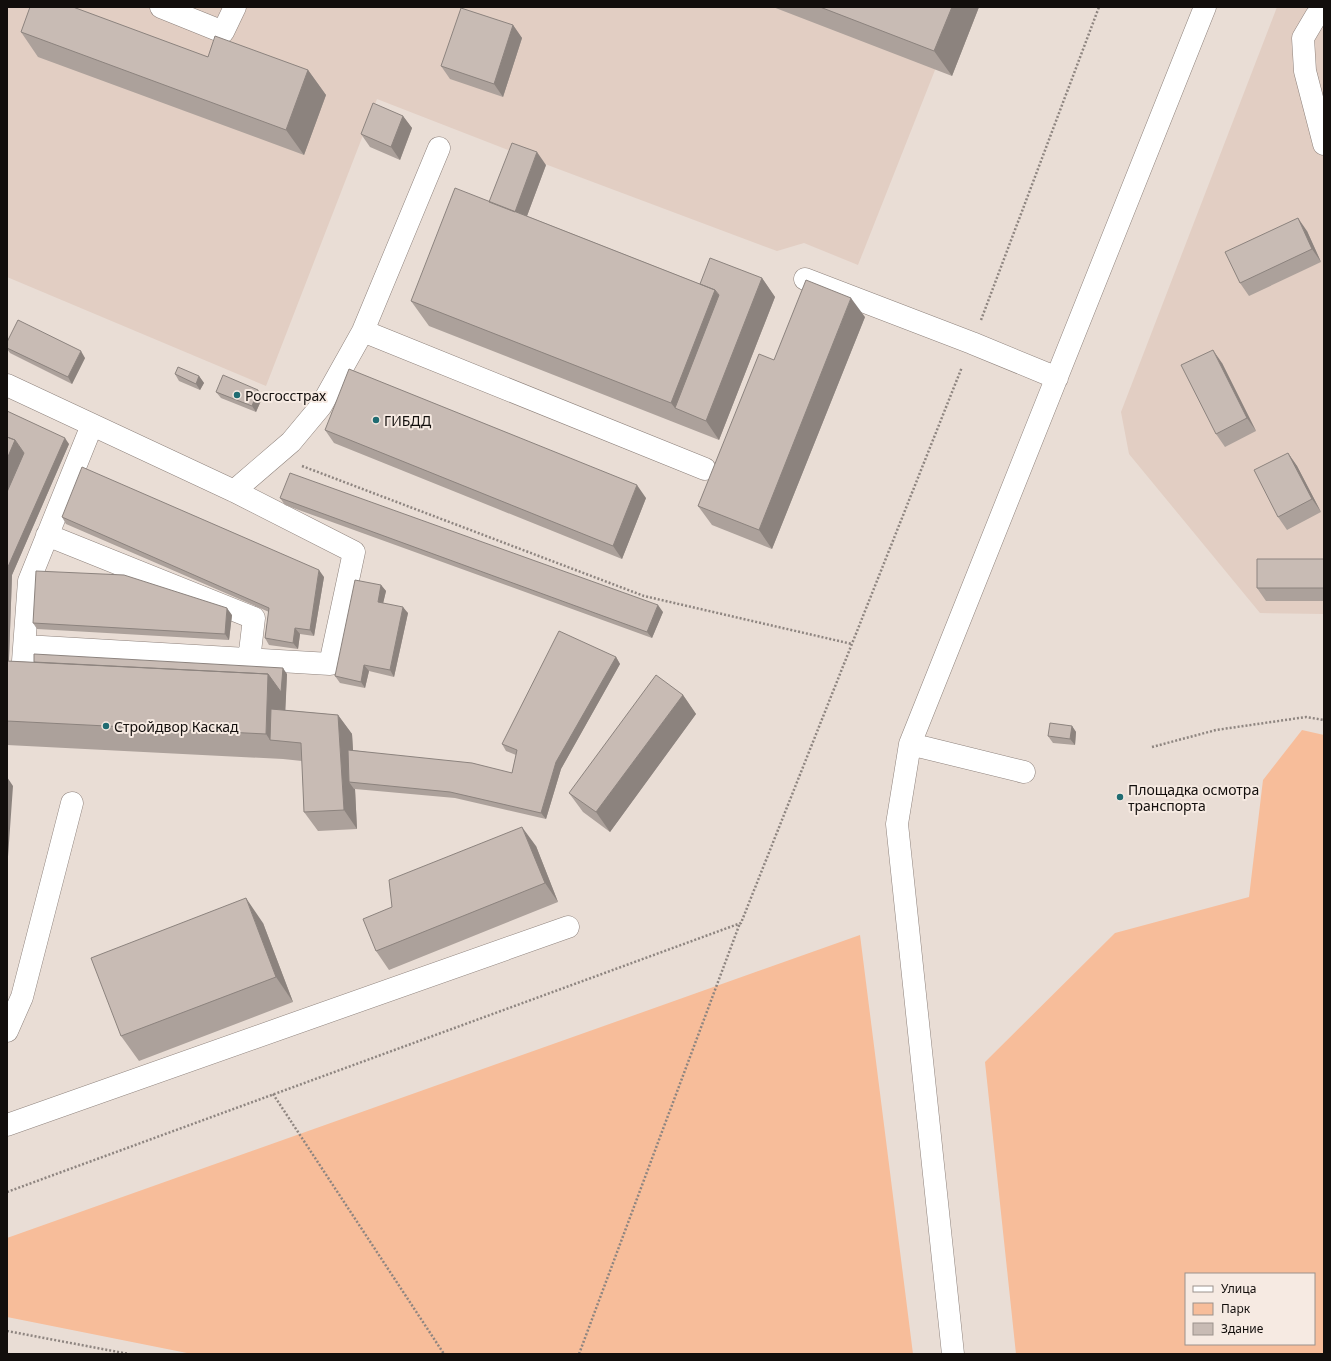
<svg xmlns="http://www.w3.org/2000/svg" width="1331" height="1361" font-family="'Noto Sans',sans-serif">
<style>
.built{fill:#e2cec3}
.green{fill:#f7bd9a;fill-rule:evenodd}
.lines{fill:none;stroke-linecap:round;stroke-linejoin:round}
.minor-casing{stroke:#8e827c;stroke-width:23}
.path{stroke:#8e8580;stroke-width:2.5;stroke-dasharray:2 2;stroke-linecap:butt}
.minor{stroke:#fff;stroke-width:22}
.wall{fill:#aca19b}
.shaded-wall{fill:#8c837e}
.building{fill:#c8bbb4;stroke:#8c837e}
.poi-dot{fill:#206c72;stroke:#f6eae2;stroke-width:1.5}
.labels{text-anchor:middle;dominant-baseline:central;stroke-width:4;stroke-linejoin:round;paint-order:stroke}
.poi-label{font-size:14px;fill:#120e0c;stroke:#f6eae2;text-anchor:start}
</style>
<rect width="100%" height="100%" fill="#e9ddd5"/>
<path class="built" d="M7 7H979L935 70 858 265 804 243 777 251 521 155 377 99 266 386 7 277Z
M1277 7H1324V614L1260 613 1129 454 1121 412Z"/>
<path class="green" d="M1302 730 1324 735V1354H1016L985 1062 1115 933 1249 897 1263 780ZM1186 1274H1314V1344H1186Z
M860 935 913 1354H192L7 1317V1238Z"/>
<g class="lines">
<g class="minor-casing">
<path id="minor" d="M161 7 223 32 235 7
M1324 10 1316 16 1303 38 1305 71 1324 144
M805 279 972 343 1057 378
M363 331 705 469
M7 385 234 491 354 552 330 664 25 646
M234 491 291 442 321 406 363 331 439 148
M47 535 254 618 249 660
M23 661 29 581 92 425
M910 744 1024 772
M7 1031 22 997 72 803
M7 1125 568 927
M953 1354 897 824 910 744 1205 7"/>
</g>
<path class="path" d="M981 320 1099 7
M302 466 644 596 852 644
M1152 747 1216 730 1306 717 1324 720
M273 1094 444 1354
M7 1192 741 923 962 367
M7 1331 129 1354
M579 1354 740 923"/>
<use href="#minor" class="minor"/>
</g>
<path class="wall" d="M773 7H979L952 76Z
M513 25 522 38 503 97 450 79 441 66Z
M21 32 308 70 326 95 304 155 38 57Z
M403 116 412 128 400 160 370 147 361 134Z
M546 165 527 216 700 284 762 278 775 297 719 440 429 326 411 301 489 202Z
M1307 231 1321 262 1249 296 1240 283Z
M865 317 772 549 712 525 698 506 774 360Z
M7 342 85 358 72 384 10 353 7 349Z
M1222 363 1256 431 1225 447 1216 434Z
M175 374 199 376 204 383 200 390 179 381Z
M216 392 263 396 256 412 221 398Z
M7 411 69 444 12 575 9 661 287 674 285 710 338 715 352 734 353 750 512 773 516 755 506 751 502 744 616 657 620 664 561 769 546 819 455 798 355 789 357 829 318 831 304 812 302 761 283 759 7 745Z
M325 430 646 498 622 559 334 443Z
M1288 453 1297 466 1321 512 1287 530 1278 517Z
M280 498 663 612 652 638 285 505Z
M62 517 324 577 314 636 300 634 298 649 269 645 265 638 269 612 66 524Z
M1324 559V601H1266L1257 588Z
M381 585 386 591 383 603 408 613 394 677 369 671 365 688 340 683 335 676Z
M232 615 229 640 37 629 33 623Z
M683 695 696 714 610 832 583 812 569 793Z
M1072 726 1076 732 1075 745 1053 743 1048 736Z
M536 846 558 902 389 970 376 951 392 907Z
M263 923 293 1002 139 1061 121 1036Z"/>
<path class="shaded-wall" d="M952 7H979L952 76 934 51Z
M513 25 522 38 503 97 494 84Z
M308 70 326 95 304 155 286 130Z
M403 116 412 128 400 160 391 147Z
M537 152 546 165 521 232 512 219Z
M1298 218 1307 231 1321 262 1312 249Z
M762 278 775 297 719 440 706 421Z
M715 290 732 315 675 408 671 403Z
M851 298 865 317 772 549 759 530Z
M1213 350 1222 363 1256 431 1247 418Z
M81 351 85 358 72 384 68 377Z
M199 376 204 383 200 390 196 384Z
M258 390 263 396 256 412 252 406Z
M65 438 69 444 12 575 8 685 7 683V569Z
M15 440 28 459 16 488 7 476V459Z
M1288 453 1297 466 1321 512 1312 499Z
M7 476 16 488 7 509Z
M637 485 646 498 622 559 613 546Z
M319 570 324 577 314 636 310 630Z
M381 585 386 591 382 608 378 602Z
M658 605 663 612 652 638 647 632Z
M403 607 408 613 394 677 390 670Z
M227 608 232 615 229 640 225 634Z
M295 628 300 634 298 649 293 643Z
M616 657 620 664 561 769 546 819 541 813 556 762Z
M364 665 369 671 365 688 361 682Z
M283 668 287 674 284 741 270 740 266 734 268 674Z
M683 695 696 714 610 832 596 812Z
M338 715 352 734 355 783 349 782 354 789H355L357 829 344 810Z
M1072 726 1076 732 1075 745 1070 739Z
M7 777 13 786 7 871Z
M522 827 536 846 558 902 545 883Z
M246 898 263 923 293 1002 276 977Z"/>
<path class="building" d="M30 7H73L208 57 215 36 308 70 286 130 21 32Z
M820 7H952L934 51Z
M461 8 513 25 494 84 441 66Z
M373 103 403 116 391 147 361 134Z
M512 143 537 152 515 212 489 202Z
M455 188 715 290 671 403 411 301Z
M1298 218 1312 249 1240 283 1225 252Z
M710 258 762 278 706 421 675 408 719 295 715 290 700 284Z
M806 280 851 298 759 530 698 506 759 354 774 360Z
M18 320 81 351 68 377 7 348V342Z
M1213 350 1247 418 1216 434 1181 365Z
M178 367 199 376 196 384 175 374Z
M349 369 637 485 613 546 325 430Z
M223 375 258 390 252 406 216 392Z
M7 411 65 438 7 569V579V492L24 453 15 440 7 437Z
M7 437 15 440 7 459Z
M1288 453 1312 499 1278 517 1254 470Z
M82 467 319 570 310 630 295 628 293 643 265 638 269 608 62 517Z
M290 473 658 605 647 632 280 498Z
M1257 559H1324V588H1257Z
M36 571 124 575 227 608 225 634 33 623Z
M355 580 381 585 378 602 403 607 390 670 364 665 361 682 335 676Z
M559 631 616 657 556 762 541 813 450 792 349 782 348 750 472 763 512 773 517 750 502 744Z
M34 654 283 668 281 692 268 674 34 662Z
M7 661 268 674 266 734 7 721Z
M656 675 683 695 596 812 569 793Z
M271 709 338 715 344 810 304 812 301 743 270 740Z
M1050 723 1072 726 1070 739 1048 736Z
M522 827 545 883 376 951 363 919 392 907 389 880Z
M246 898 276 977 121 1036 91 958Z"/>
<g class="poi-dot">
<circle cx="237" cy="395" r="4"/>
<circle cx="376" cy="420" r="4"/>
<circle cx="106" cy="726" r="4"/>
<circle cx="1120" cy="797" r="4"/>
</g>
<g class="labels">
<g class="poi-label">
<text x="245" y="395">Росгосстрах</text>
<text x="384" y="420">ГИБДД</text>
<text x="114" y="726">Стройдвор Каскад</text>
<text x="1128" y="789">Площадка осмотра<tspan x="1128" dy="16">транспорта</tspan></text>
</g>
</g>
<rect width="1331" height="1361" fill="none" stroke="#120e0c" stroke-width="16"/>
<rect x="1185" y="1273" width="130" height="72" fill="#f6eae2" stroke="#9b928c"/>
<rect x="1193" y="1286" width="20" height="6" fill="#ffffff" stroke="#9b928c"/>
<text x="1221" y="1293" font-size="12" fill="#120e0c">Улица</text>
<rect x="1193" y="1303" width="20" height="12" fill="#f7bd9a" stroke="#9b928c"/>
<text x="1221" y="1313" font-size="12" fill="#120e0c">Парк</text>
<rect x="1193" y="1323" width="20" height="12" fill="#c8bbb4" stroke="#9b928c"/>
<text x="1221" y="1333" font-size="12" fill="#120e0c">Здание</text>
</svg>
